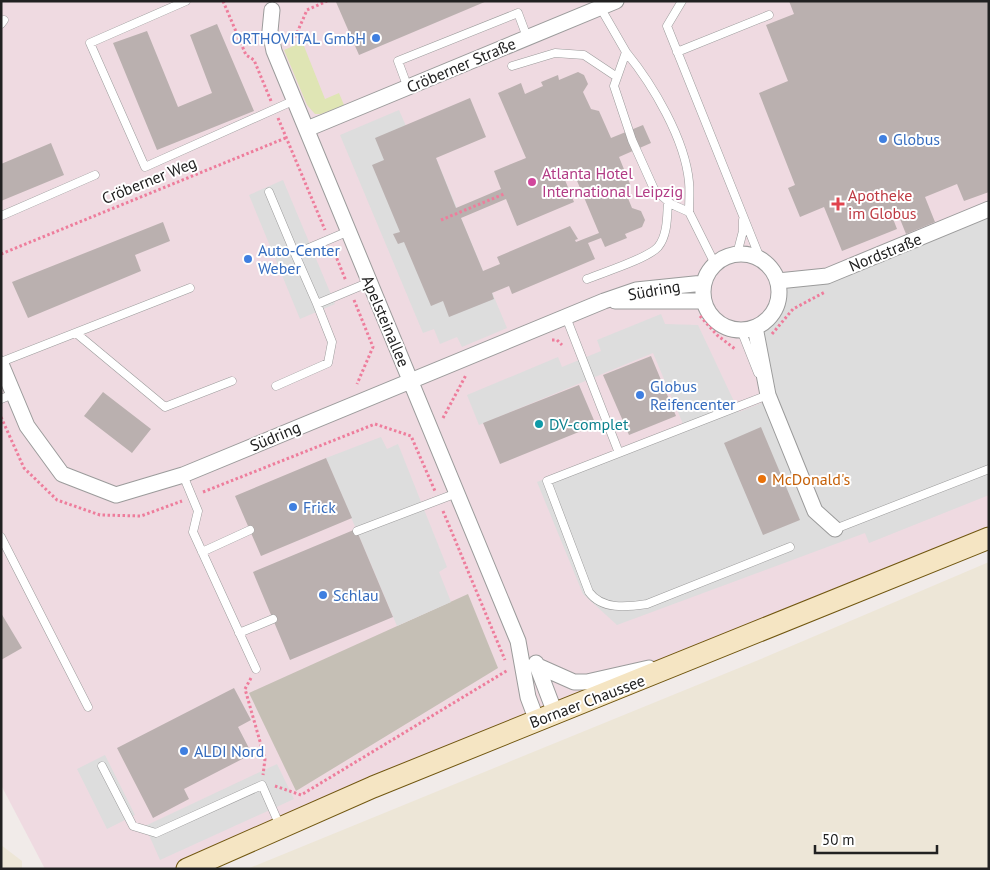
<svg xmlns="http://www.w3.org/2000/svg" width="990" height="870" font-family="'PT Sans',sans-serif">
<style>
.commercial{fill:#efdae1}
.construction{fill:#c5bfb5}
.farmland{fill:#ede6d7}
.grass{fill:#dfe5b4}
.parking{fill:#ddd}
.building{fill:#bab0af;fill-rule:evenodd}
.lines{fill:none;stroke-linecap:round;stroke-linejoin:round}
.service-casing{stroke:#9b9b9b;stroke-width:9}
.minor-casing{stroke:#9b9b9b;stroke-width:17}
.secondary-casing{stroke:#715710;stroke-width:23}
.path{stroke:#ee7d9c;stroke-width:3;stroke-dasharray:2.5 2.5;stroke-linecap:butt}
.service{stroke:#fff;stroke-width:8}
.minor{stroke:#fff;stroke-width:15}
.secondary{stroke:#f5e5c3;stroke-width:21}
.shop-dot{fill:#3f7fe0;stroke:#fff;stroke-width:2}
.hotel-dot{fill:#d1479c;stroke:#fff;stroke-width:2}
.health-dot{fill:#e0444e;stroke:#fff;stroke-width:2}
.culture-dot{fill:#0f9aa8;stroke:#fff;stroke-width:2}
.food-dot{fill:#e8710a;stroke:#fff;stroke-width:2}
.labels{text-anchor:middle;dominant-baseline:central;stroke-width:4;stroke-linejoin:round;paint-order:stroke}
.shop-label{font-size:16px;fill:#366cbe;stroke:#fff;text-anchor:start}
.street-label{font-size:16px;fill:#212121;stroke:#fff}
.hotel-label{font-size:16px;fill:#b23c85;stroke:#fff;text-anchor:start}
.health-label{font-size:16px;fill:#be3a42;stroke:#fff;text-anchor:start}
.culture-label{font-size:16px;fill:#0d838f;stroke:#fff;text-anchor:start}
.food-label{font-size:16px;fill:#c56008;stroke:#fff;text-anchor:start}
</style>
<rect width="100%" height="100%" fill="#f1ebe9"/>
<path class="commercial" d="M1 1H989V538L187 869H45L1 785Z"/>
<path class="construction" d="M468 594 498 668 296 791 249 693Z"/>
<path class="farmland" d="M989 562V869H247L761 659Z
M1 845 22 861V869H1Z"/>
<path class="grass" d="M300 36 325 99 339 93 344 105 321 114H315L307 105 284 50 296 45Z"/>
<path class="parking" d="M399 110 406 126 420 120 507 328 462 347 457 337 440 344 434 329 423 333 340 135Z
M283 180 335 304 300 319 249 195Z
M989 216V495L869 543 865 533 617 625 583 594 537 482 683 424 653 353 479 425 467 395 558 357 562 367 601 351 597 340 661 314 665 324 698 325 739 412 769 400 757 333 776 316 779 286Z
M381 437 387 449 398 444 447 567 439 572 451 602 397 626 326 458Z
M105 755 135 815 107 829 77 769Z
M277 764 294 799 160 860 145 826Z"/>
<path class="building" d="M339 1H487L359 55 336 2Z
M789 1H989V192L964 201 957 184 925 197 935 222 906 234 896 209 890 211 897 229 842 251 824 207 800 217 788 188 795 185 759 93 788 81 766 25 794 14Z
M217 24 254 111 157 150 113 43 147 31 178 107 212 93 190 35Z
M578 72 584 75 588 84 583 92 591 109 599 111 611 138 643 125 651 143 619 157 630 184 625 191 632 208 641 211 645 220 642 227 625 234 627 238 605 247 601 238 588 243 595 259 512 294 509 286 492 293 494 299 449 317 443 301 431 306 404 242 398 244 393 234 400 232 372 165 384 160 375 138 470 98 486 137 436 158 456 208 501 189 494 171 526 158 498 93 521 83 525 94 543 86 541 82 558 75 559 80ZM575 176 599 233 576 242 575 240 578 239 570 226 497 257 500 264 483 271 461 218 506 199 517 226 574 202 565 180Z
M51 143 64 175 1 201V164Z
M163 222 170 241 135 255 141 271 28 318 12 282Z
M651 356 676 416 629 435 603 375Z
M579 385 596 425 500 464 483 423Z
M103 392 151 429 132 453 84 416Z
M761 427 800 520 763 535 724 443Z
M326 458 352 518 261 556 235 496Z
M356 529 393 617 290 660 253 572Z
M1 613 22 648 1 660Z
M234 688 251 720 238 727 252 754 184 789 189 799 153 818 117 748Z"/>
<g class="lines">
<g class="service-casing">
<path id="service" d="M186 1 90 43 145 167 295 100
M682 1 667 26 760 258
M600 7 626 52 614 86 632 140 654 189 671 204 689 212 715 264
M1 24 4 20
M626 52C653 85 685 139 689 182 690 192 689 202 689 212
M677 52 769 15
M512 66 555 53 584 55 617 77
M408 88 398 61 518 13 527 37
M269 192 295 254 349 231
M1 216 95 175
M295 254 317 304 370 282
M737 254 743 231V220
M587 279C604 272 647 259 658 247 668 235 667 215 668 201
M566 317 619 453
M741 330 758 373
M76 333 165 407 232 381
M1 362 190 288
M276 386 328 363 332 342 317 304
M767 393 768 395 737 407 547 481 589 592C602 610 627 607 647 604L790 547
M1 399 13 394
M183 475 198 511 193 532 256 669
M835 529 989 469
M357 531 457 493
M1 537 88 707
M202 552 250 530
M239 633 273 619
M102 766 133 826 156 833 262 785 280 826"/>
</g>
<g class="minor-casing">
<path id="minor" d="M272 10 270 31 274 51 518 641 528 697 537 721
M307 129 616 1
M703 292a38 38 0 1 1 76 0a38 38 0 1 1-76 0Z
M778 281 827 276 989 209
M615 301H704
M755 327 768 395 815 511 835 529
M1 364 27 426 62 474 116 495 183 475 604 301 636 290 704 283
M536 663 555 713
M538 666 574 682H587L649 668"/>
</g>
<g class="secondary-casing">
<path id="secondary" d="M187 869 373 787 989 538"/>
</g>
<path class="path" d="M223 1 246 55 254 60 271 101
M293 42 307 10 327 1
M278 118 325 230
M441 220 504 194
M333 249 346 281
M1 254 288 137
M354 300 373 347 357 384
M700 316 717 335 735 349
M772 334 793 309 825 292
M552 340H557L562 345
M1 417 24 468 57 500 100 515 141 516 182 501
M443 418 466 375
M203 492 375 424 411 436 435 491
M443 511 505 660
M251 678 245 689 265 759 263 775
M275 786 301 795 508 670"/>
<use href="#service" class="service"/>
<use href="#minor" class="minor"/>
<use href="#secondary" class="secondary"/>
</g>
<g class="shop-dot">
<circle cx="376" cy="38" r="5"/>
<circle cx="883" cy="139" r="5"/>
<circle cx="248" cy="259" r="5"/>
<circle cx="640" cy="395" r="5"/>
<circle cx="293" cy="507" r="5"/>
<circle cx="323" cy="595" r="5"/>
<circle cx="184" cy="751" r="5"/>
</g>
<circle class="hotel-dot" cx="532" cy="182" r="5"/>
<path class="health-dot" d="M835.5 196.5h5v5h5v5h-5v5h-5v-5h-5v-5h5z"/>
<circle class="culture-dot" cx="539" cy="424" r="5"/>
<circle class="food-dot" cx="762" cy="479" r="5"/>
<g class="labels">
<g class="shop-label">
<text x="366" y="38" text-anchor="end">ORTHOVITAL GmbH</text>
<text x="893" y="139">Globus</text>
<text x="258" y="250">Auto-Center<tspan x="258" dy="18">Weber</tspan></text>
<text x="650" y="386">Globus<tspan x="650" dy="18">Reifencenter</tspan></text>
<text x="303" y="507">Frick</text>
<text x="333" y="595">Schlau</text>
<text x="194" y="751">ALDI Nord</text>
</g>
<g class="street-label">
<text transform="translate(461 65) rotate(-23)">Cröberner Straße</text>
<text transform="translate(149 180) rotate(-22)">Cröberner Weg</text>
<text transform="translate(885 252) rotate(-22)">Nordstraße</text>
<text transform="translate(654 290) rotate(-10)">Südring</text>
<text transform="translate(386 321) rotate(67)">Apelsteinallee</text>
<text transform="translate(275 436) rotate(-23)">Südring</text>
<text transform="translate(587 701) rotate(-21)">Bornaer Chaussee</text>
</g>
<g class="hotel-label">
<text x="542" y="173">Atlanta Hotel<tspan x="542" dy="18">International Leipzig</tspan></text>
</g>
<g class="health-label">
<text x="848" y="195">Apotheke<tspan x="848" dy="18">im Globus</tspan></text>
</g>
<g class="culture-label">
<text x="549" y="424">DV-complet</text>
</g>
<g class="food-label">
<text x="772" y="479">McDonald's</text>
</g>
</g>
<rect width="990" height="870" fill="none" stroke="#212121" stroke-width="5"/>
<path d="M815 845v8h122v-8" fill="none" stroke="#212121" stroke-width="2.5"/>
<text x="822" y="845" font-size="15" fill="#212121" stroke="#ffffff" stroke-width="4" paint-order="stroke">50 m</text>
</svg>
